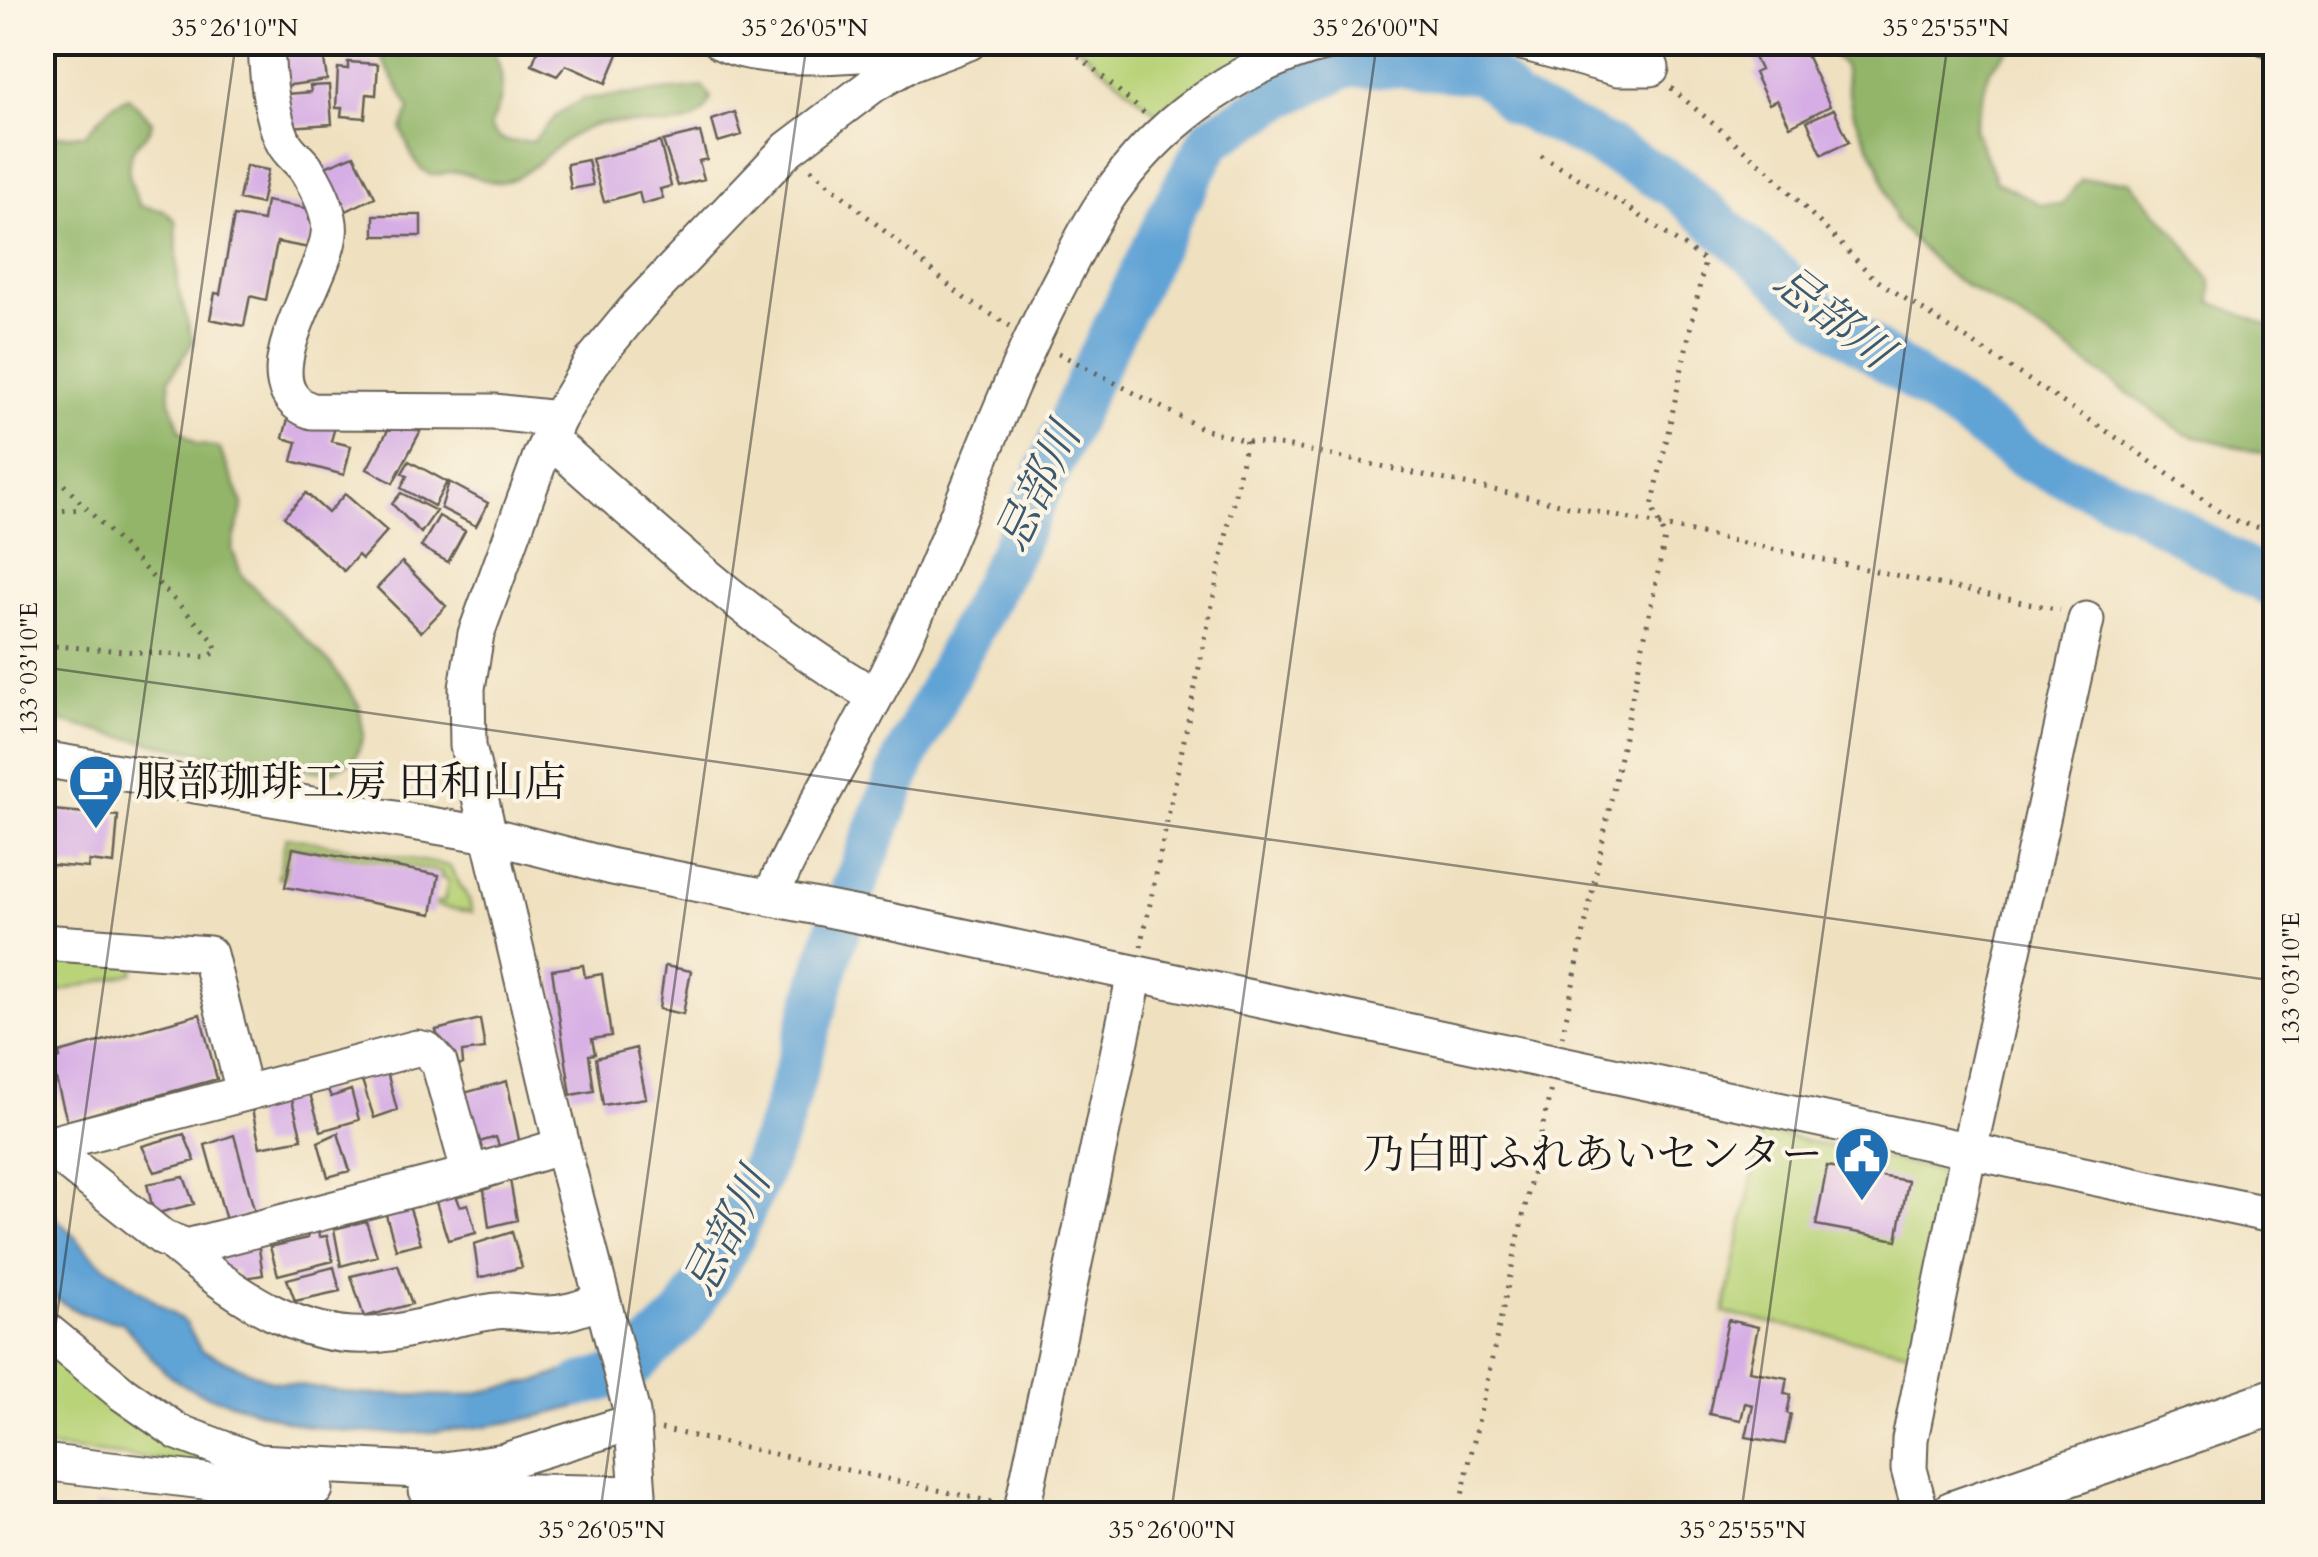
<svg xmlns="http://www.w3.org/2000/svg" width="2318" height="1557" font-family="Cardo,'Noto Serif JP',serif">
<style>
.green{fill:#b9d379;stroke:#6a784a;stroke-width:2.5}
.forest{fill:#92b569;stroke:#576842;stroke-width:2.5}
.water{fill:#61a3d5;stroke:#3e6078;stroke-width:2.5}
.pier{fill:#efe0bf}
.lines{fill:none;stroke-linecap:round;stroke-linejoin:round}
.river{stroke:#61a3d5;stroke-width:45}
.building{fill:#d6ade5}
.minor-casing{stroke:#666155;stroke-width:39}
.major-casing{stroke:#666155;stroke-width:49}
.path{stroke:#666155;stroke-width:5;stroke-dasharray:2.5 8;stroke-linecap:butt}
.minor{stroke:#fff;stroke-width:35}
.major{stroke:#fff;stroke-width:45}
.ticks{fill:none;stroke:#1c1c1c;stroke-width:2.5;stroke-opacity:0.45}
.labels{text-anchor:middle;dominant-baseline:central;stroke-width:8;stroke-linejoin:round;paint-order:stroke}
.poi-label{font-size:42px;fill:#1c1c1c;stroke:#fcf5e5;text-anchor:start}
.water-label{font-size:45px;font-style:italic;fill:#3b596f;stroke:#fcf5e5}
.neatline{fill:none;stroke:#1c1c1c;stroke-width:4}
.ticks-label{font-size:25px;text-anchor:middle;fill:#1c1c1c}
</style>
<rect width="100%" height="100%" fill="#fcf5e5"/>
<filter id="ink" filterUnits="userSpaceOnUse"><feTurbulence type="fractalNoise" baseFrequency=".01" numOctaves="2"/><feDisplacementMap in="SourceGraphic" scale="20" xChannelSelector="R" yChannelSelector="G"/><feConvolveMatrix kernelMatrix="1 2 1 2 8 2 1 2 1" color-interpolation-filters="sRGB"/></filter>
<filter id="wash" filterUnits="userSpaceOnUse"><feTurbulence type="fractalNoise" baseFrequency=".0048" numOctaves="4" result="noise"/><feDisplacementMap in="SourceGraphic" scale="40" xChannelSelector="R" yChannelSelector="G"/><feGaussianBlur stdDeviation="2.25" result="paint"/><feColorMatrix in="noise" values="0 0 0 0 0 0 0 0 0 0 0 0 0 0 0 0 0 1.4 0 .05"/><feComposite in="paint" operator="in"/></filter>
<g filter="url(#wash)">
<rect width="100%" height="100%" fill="#efe0bf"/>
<path class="green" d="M1073 43H1282L1160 116Z
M286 837 449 866 469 900 472 912 436 906 437 902H444L448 880 441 878 442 872 290 845 284 878H278Z
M42 955 134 963 133 973 57 992 43 970Z
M1762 1131 1953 1174 1916 1353 1724 1313Z
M42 1337 226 1467 43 1447Z"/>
<path class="forest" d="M377 42 489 43C506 71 506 97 490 126 498 145 515 142 533 141L556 116 583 99 703 87 711 98C697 143 632 117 600 124 558 133 536 176 503 182 486 185 468 170 451 172 444 172 437 177 429 174 413 167 407 143 402 129L410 109 375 46Z
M1823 43H2016L1989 71 1974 129 1996 181 2040 204 2062 205 2081 179 2130 181 2178 236 2211 281V302L2275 328V457L2184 433 2047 335 1946 273 1896 222 1879 166 1852 111 1844 66Z
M128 97 152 121C150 133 147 134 139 142 121 161 130 184 140 206L165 211 176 221 178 288 193 342 169 379 170 400 180 430 196 444 219 448 243 504 232 549 242 576 331 664 359 705 364 735 355 759 334 771H314L278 761 214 755 112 735 43 716V145L57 136 86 134 110 107Z"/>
<path class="water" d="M43 1204 97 1260 186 1323 201 1350 271 1381 357 1394 461 1396 541 1380 591 1361 629 1340 642 1386C537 1424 415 1446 303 1425 284 1421 264 1413 245 1407 226 1401 205 1396 187 1387 160 1373 141 1344 122 1322 86 1318 70 1311 43 1287Z"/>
<path class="pier" d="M624 1337 640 1392 604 1405 590 1356Z"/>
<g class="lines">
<path class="river" d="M581 1385 624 1373 683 1318 730 1242 779 1127 840 922 906 756 1013 548 1088 382 1176 203 1211 139 1279 97 1347 65H1397L1481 72 1497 83 1515 103 1589 138 1675 186 1823 315 2029 460 2139 508 2276 588"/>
</g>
<g id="blocks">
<path class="building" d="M541 42H623L606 83 566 65 557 76 532 65Z
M1747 42H1800L1830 106 1790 126 1777 100 1769 104 1754 73 1760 70Z
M2242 42H2276V67Z
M322 45 327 80 283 86 278 52Z
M348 62 378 64 376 95 367 94 365 118 341 116 342 108H336L338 68 348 69Z
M329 85 332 124 289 127 286 94 311 92 310 86Z
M1834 109 1849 142 1822 154 1807 121Z
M735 112 742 135 718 142 712 120Z
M700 132 707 159 699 161 704 179 678 186 663 141Z
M660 142 671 186 660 189 663 198 642 204 639 192 604 202 592 159Z
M354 155 375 197 342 213 320 169Z
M588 160 593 185 571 189 567 164Z
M246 166 268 170 261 204 239 199Z
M266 201 311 209 309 220 314 221 309 248 277 242 266 300 250 296 244 326 210 319 215 293 220 294 234 216 263 221Z
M374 215H421V236H374Z
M289 415 335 427 331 441 351 446 344 475 292 461 297 442 283 438Z
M394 419 420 432 393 483 367 469Z
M409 461 447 482 434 506 401 488 407 476 402 473Z
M449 482 488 503 476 526 441 508Z
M306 493 328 513 345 494 387 531 362 559 358 555 344 571 284 517Z
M401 493 436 511 421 533 392 504Z
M439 516 465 531 448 562 421 547Z
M402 562 446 606 421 632 377 588Z
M42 809 118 816 114 864 89 861 88 868 42 864Z
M293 848 439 875 432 914 285 887Z
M583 965 585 977 602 974 611 1036 592 1039 595 1054 589 1055 594 1091 571 1095 552 970Z
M665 966 691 971 683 1014 659 1009Z
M200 1014 217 1079 67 1121 51 1060 60 1058 59 1053Z
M480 1019 485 1049 462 1052 463 1064 446 1072 436 1030Z
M636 1048 646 1098 603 1105 596 1058Z
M386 1068 397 1110 374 1118 361 1077Z
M507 1081 519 1140 499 1146 496 1137 470 1145 457 1095Z
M328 1090 331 1097 351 1090 359 1120 321 1131 310 1094Z
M291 1096 302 1139 260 1147 252 1109Z
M338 1133 350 1171 328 1177 318 1142Z
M184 1134 195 1161 155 1172 142 1146Z
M234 1135 255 1213 227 1224 205 1145Z
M1859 1165 1882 1170 1880 1176 1908 1181 1897 1240 1816 1225 1827 1166 1858 1171Z
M184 1177 194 1204 154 1214 147 1184Z
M510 1180 517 1220 489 1227 484 1190Z
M455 1192 460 1206 468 1204 476 1233 448 1240 435 1199Z
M408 1203 421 1243 396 1249 384 1208Z
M366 1221 377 1256 341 1266 334 1229Z
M317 1222 319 1237 327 1236 333 1261 278 1275 270 1247 308 1238 306 1223Z
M512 1232 522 1267 479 1278 474 1244Z
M258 1242 263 1275 238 1279 237 1269 223 1272 219 1251Z
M398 1265 412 1304 364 1317 351 1276Z
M334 1267 340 1291 295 1301 287 1279Z
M1728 1320 1758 1327 1749 1371 1787 1378 1784 1394 1791 1395 1787 1413 1791 1414 1785 1444 1746 1437 1753 1405 1745 1403 1741 1420 1709 1414Z
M96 1504 120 1507 119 1514H94Z"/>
</g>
</g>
<g filter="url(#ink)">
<use href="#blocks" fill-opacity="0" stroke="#666155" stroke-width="2.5"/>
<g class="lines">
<g class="minor-casing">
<path id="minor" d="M266 42C267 74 270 112 283 141 288 152 300 160 307 170 318 188 332 214 329 234 325 280 242 387 312 411L494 412 558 419
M721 42C763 64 847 54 895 52L907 65
M1522 42 1618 68H1651L1641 42
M549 439C654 531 754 626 875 696
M42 759 489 835 613 867 889 921 2276 1216
M770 898C811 806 867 721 909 629 961 516 1000 398 1057 288 1076 252 1093 215 1118 183 1168 116 1246 61 1329 42
M42 942 209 954 244 1092
M42 1142 163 1238 187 1247 470 1174 562 1146
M47 1145 417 1048 427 1050 439 1063 470 1174
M175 1245C236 1296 307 1347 390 1333 426 1327 460 1316 496 1311 511 1309 527 1314 542 1314 564 1315 582 1308 602 1300
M42 1327 122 1393 178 1432 258 1462 438 1471 505 1461 633 1422
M42 1462 263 1488 315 1489
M427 1490 638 1494
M635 1514 638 1494 632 1413 562 1146 468 746 467 688 476 634 541 456 558 419 592 362 639 305 788 149 874 84 907 65 969 42
M1021 1514 1135 974
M1921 1514 1909 1469 1910 1439 1969 1150 2086 620"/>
</g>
<g class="major-casing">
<path id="major" d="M1953 1514 2276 1401"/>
</g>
<path class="path" d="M1063 42 1144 113
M1671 88 1769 171 1874 278 2132 448 2220 512 2241 523 2276 532
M1541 156 1626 206 1705 261 1652 507 1665 538 1562 1038
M811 169 964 298 1010 326
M1058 353 1203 429 1246 441 1286 446 2060 610
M42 462 213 640 217 651 208 657 42 645
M42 512 84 509
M1141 947 1246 441
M661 1429 997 1503
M1458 1514 1551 1088"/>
<use href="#minor" class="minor"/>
<use href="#major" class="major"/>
</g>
</g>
<path class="ticks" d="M2241 42 2276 47M42 667 2276 981M42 1422 236 42M600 1514 807 42M1171 1514 1377 42M1741 1514 1948 42"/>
<defs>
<g id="cafe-pin" transform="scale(2.875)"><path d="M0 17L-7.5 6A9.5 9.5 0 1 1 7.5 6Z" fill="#1f6fb2" stroke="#fcf5e5"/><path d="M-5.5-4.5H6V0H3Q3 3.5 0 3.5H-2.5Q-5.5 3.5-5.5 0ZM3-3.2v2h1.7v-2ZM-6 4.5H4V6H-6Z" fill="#fff"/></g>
<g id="civic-pin" transform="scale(2.875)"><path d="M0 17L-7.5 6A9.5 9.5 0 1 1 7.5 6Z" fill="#1f6fb2" stroke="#fcf5e5"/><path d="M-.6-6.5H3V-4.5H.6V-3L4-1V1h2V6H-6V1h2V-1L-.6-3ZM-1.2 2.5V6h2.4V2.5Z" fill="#fff"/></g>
</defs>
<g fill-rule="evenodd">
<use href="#cafe-pin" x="96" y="782"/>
<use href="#civic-pin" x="1862" y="1154"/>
</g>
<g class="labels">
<g class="poi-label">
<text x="135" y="782">服部珈琲工房 田和山店</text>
<text x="1823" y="1154" text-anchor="end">乃白町ふれあいセンター</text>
</g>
<g class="water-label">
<text transform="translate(1833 317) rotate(38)">忌部川</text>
<text transform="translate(1038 487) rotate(-64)">忌部川</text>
<text transform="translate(727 1232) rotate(-63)">忌部川</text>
</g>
</g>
<rect width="2318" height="1557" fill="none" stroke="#fcf5e5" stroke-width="110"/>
<rect x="55" y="55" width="2208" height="1447" class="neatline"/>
<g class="ticks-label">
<text x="235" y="36">35°26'10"N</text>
<text x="805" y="36">35°26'05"N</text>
<text x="1376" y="36">35°26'00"N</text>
<text x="1946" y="36">35°25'55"N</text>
<text transform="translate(28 669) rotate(-90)" y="9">133°03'10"E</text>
<text transform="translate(2290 979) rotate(-90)" y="9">133°03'10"E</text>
<text x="602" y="1538">35°26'05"N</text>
<text x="1172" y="1538">35°26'00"N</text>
<text x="1743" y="1538">35°25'55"N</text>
</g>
</svg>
